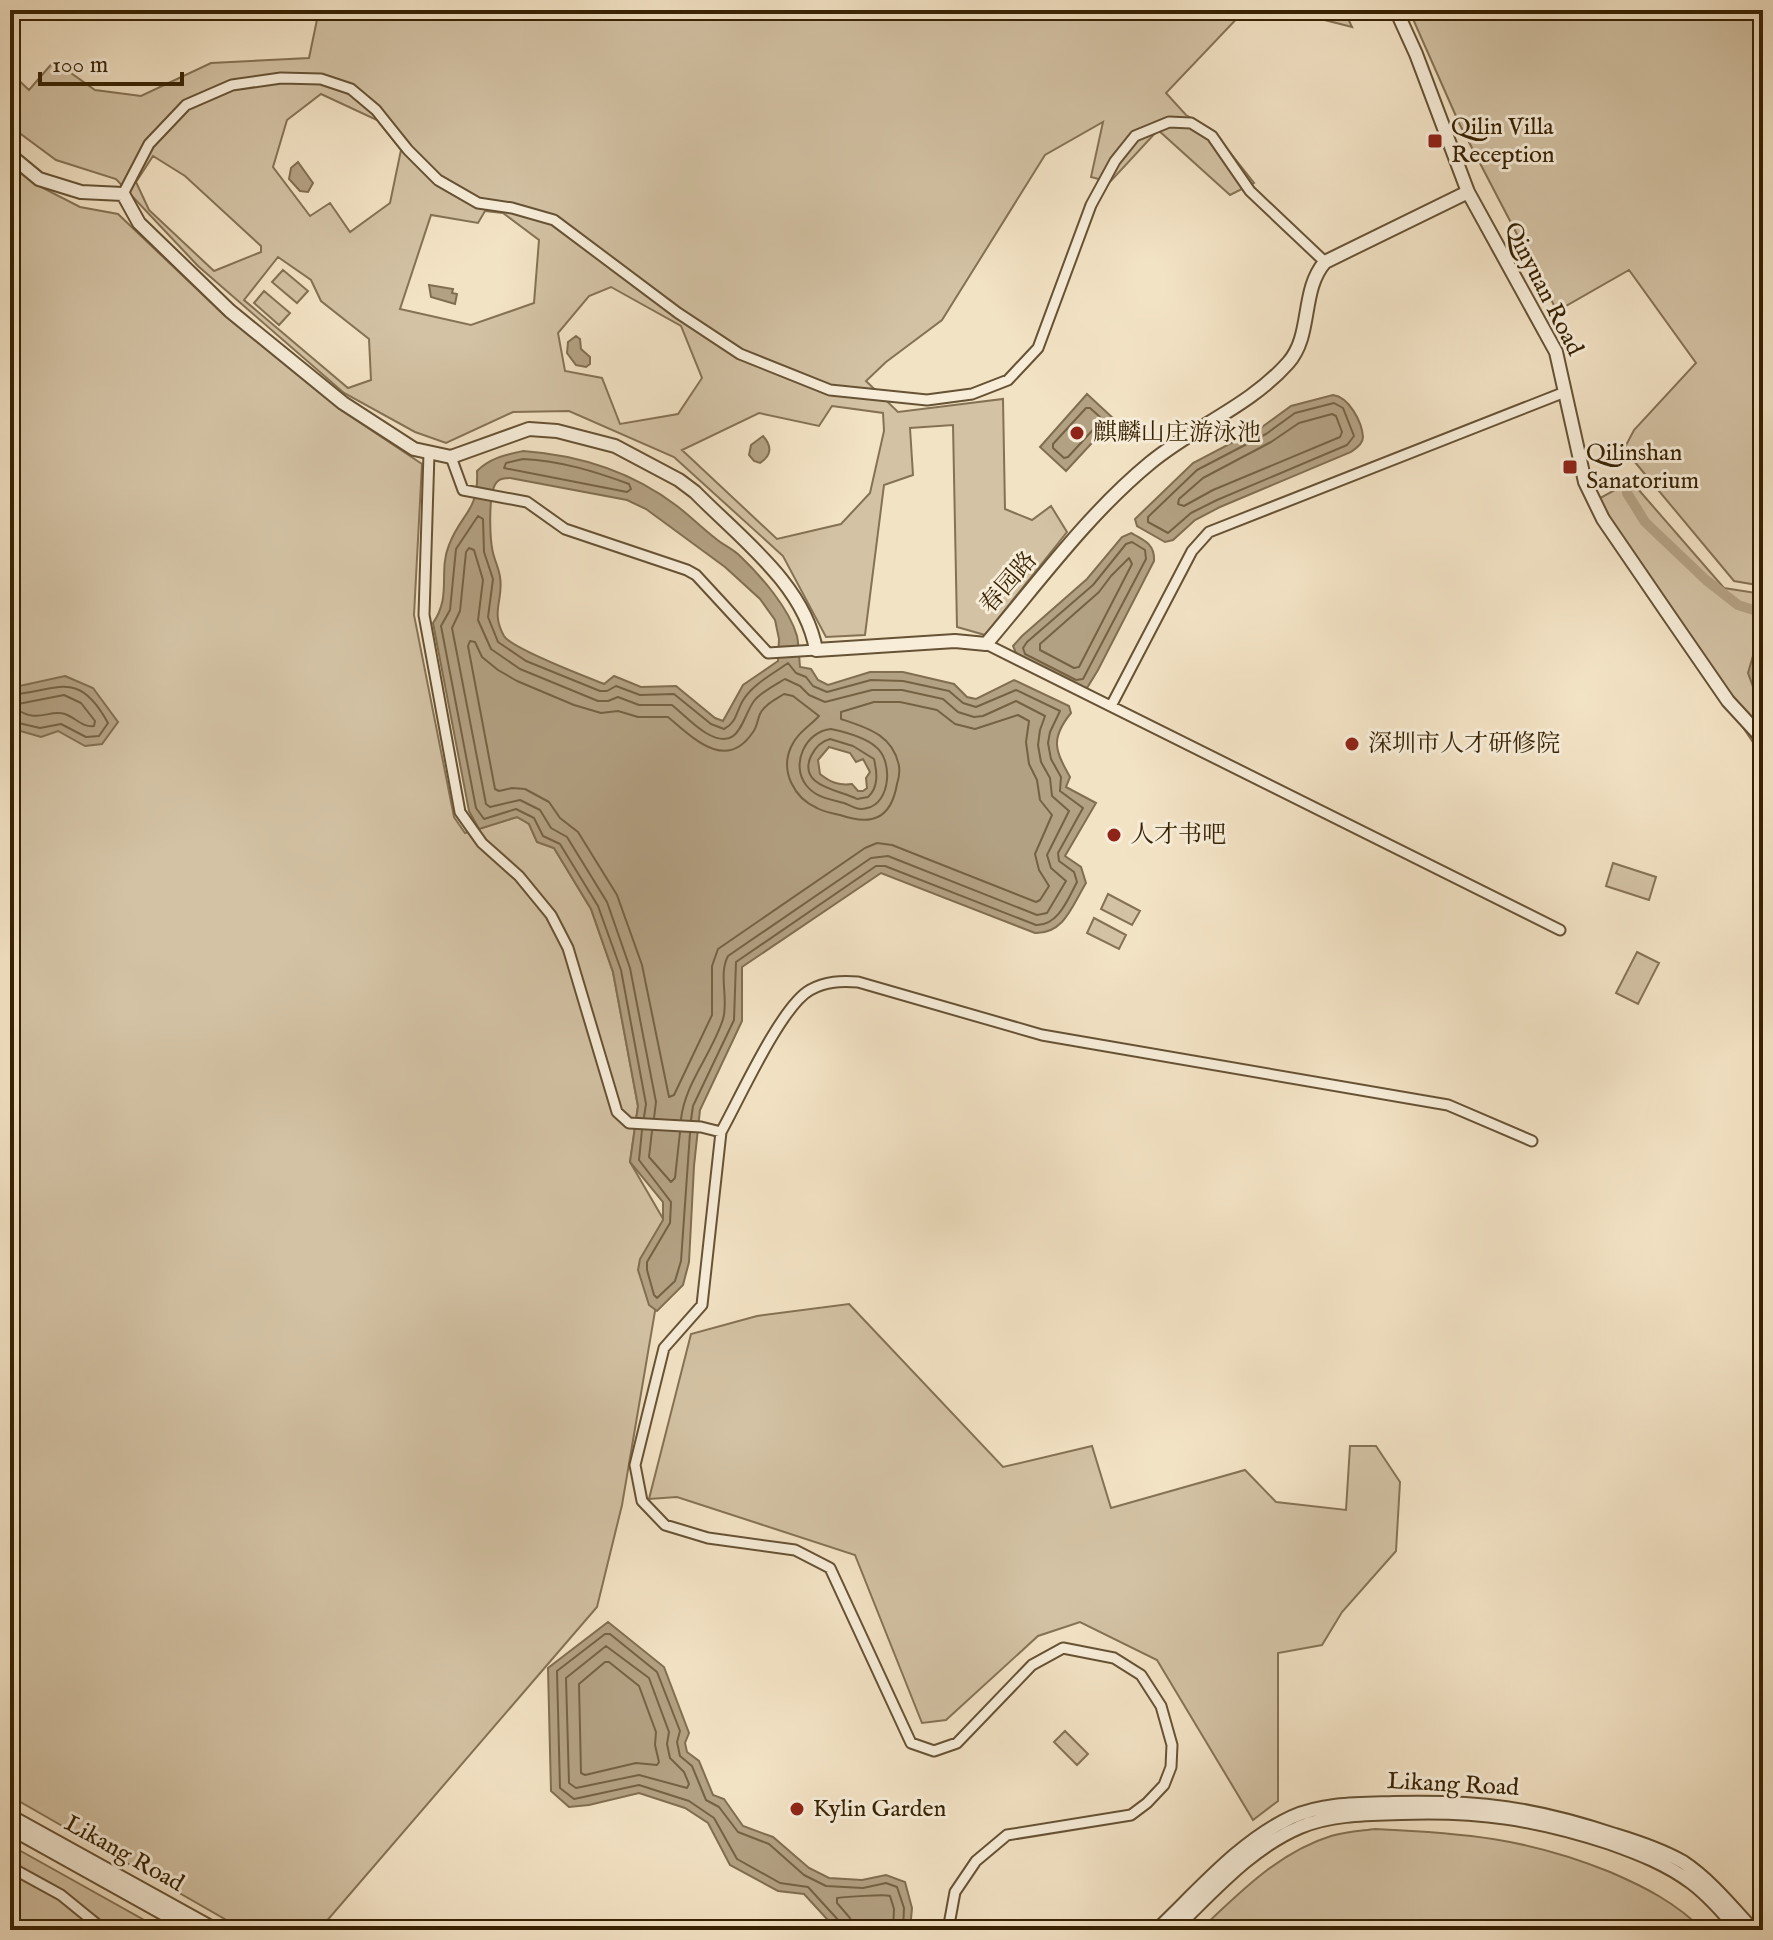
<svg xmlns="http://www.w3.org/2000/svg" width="1773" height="1940" font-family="'IM FELL English','Noto Serif SC',serif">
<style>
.green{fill:#d3c2a4;stroke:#857254;stroke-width:2;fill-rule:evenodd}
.water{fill:#b3a183;stroke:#816e50;stroke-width:2;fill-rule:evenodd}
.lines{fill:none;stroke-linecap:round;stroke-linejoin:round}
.shore{stroke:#756243;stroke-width:2}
.canal{stroke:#b3a183;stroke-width:10}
.minor-casing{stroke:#665234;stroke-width:13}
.tertiary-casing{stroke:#665234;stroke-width:16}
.minor{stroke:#f7edd9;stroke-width:9}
.tertiary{stroke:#f7edd9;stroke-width:12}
.poi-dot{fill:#8f2418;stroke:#f7edd9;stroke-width:3}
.labels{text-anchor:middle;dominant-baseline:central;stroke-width:6;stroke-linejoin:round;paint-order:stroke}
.poi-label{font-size:24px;fill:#372203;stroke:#f7edd9;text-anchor:start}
.street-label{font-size:24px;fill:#372203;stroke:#f7edd9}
</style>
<rect width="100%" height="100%" fill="#f3e3c5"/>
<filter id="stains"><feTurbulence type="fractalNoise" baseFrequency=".0025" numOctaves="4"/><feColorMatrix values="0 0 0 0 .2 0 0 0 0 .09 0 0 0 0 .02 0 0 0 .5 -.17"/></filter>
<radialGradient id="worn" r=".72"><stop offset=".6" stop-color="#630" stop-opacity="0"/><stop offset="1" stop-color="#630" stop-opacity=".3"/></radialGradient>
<path class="green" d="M319 10H1245L1166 93 1186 115 1213 131 1254 183 1230 195 1158 130 1110 182 1091 177 1103 122 1045 155 942 320 886 362 866 381 898 412 1003 399 1005 509 1032 520 1051 506 1067 532 985 635 957 627 953 425 910 428 913 475 884 485 865 635 826 637 783 556 674 457 569 411 513 412 446 443 415 432 344 393 198 266 116 179 56 160 10 126V72L29 90 54 61 95 90 141 96 211 63 309 58ZM321 94 377 120 401 150 390 203 350 232 330 203 310 216 273 167 287 120ZM153 156 185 176 261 246V252L214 271 149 210 136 182ZM485 211 503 213 539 240 534 303 471 325 400 309 431 215 478 223ZM278 257 311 280 321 301 369 339 371 380 348 388 244 300ZM611 287 681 326 702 378 678 414 620 424 602 378 565 371 558 333 589 296ZM832 406 883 413 884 431 870 493 841 524 777 539 682 450 759 413 819 426Z
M1285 10H1344L1352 27Z
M1409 10H1763V586L1734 581 1624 449 1634 430 1696 363 1629 270 1557 311 1459 123Z
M10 164 35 184 80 207 118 214 224 315 338 408 422 464 414 615 454 817 465 833 517 817 529 824 537 842 554 848 591 909 613 972 638 1106 630 1162 669 1229 622 1505 597 1607 319 1930H244L10 1796Z
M283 270 308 291 297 303 272 282Z
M264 291 290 313 279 325 254 303Z
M1631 481 1724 588 1763 594V757L1591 503Z
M1613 863 1656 877 1649 900 1606 886Z
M1108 894 1140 911 1132 925 1101 909Z
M1094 918 1126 935 1119 949 1087 933Z
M1637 952 1659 963 1638 1004 1616 993Z
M849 1304 1003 1467 1092 1446 1111 1508 1245 1470 1276 1502 1346 1510 1350 1446H1376L1400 1482 1396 1551 1342 1612 1322 1645 1278 1653V1801L1253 1820 1157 1660 1080 1622 1038 1636 946 1720 922 1723 855 1555 677 1497 649 1499 691 1334 757 1316Z
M1065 1731 1088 1754 1077 1765 1054 1742Z
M1375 1829C1463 1833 1527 1838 1610 1872 1645 1887 1676 1903 1703 1930H1200C1239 1893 1279 1852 1331 1836 1345 1832 1360 1831 1375 1829Z
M10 1845 162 1930H10Z"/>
<path class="water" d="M298 162 313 183 308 192 300 191 289 179 291 168Z
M429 285 453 289 452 293 457 294 455 304 431 297Z
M576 336 580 339 581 349 590 357V364L586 367 576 365 567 353 568 342Z
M1087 394 1114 419 1066 471 1040 447Z
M1333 395C1349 397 1362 422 1363 437 1363 444 1356 448 1351 452L1220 507 1195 520 1173 540 1165 542 1137 526 1135 519 1193 463 1262 427 1291 406Z
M763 436C772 446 772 455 760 463L754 461 749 455 751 445Z
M523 451C580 455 631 471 677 506 690 516 702 528 715 538 723 545 733 549 740 556 761 576 789 608 797 636 799 646 799 657 800 667L811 669 818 680 828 685 870 672H903L954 684 967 697 976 699 1014 680 1069 706 1071 713C1050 739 1055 750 1070 777L1066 787 1096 803 1065 856 1081 867 1086 883C1072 906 1064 934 1035 933L881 873 742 967V1021L700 1110 694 1166 689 1262 683 1285 657 1311 649 1305 638 1270 640 1259 663 1220V1202L630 1162 638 1106 613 972 591 909 554 848 537 842 529 824 517 817 479 829 469 811 433 623C452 596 438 572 449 545 461 513 479 512 477 471 490 458 505 455 523 451ZM510 478 627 500 646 509 725 567 760 599 775 620 779 639 778 661 743 685 723 721 715 718 676 686 641 687 614 676 604 684C587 677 512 649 504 636 490 611 504 600 500 577 499 569 495 561 493 553 490 540 487 489 498 481 501 478 506 478 510 478ZM829 747 850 753 856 762 863 759 870 772 866 778 867 788 863 791H858L852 784C839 786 830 782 820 774L818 760Z
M1131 533C1144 540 1155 544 1154 561L1098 670 1087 688H1074L1019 660 1013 646 1022 636 1087 579 1122 537Z
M1755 649 1763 650V695L1755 692 1748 673Z
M65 676 93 688 118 722 102 744 85 746 58 731 41 737 10 728V688Z
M608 1622 664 1667 689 1733 685 1743 687 1752 699 1761 713 1795 724 1799 743 1826 773 1837 809 1868 829 1878 862 1880 886 1875 905 1882 912 1908 910 1930H837L804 1894 778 1891 730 1865 708 1823 685 1808 639 1793 589 1805 569 1807 551 1791 548 1668Z"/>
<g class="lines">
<path class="shore" d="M1334 403 1343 408 1354 436 1347 445 1217 500 1191 513 1168 533 1148 522V517L1197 470 1266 434 1295 413Z
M1086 408H1090L1100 417 1101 421 1068 457 1064 458 1053 448V444Z
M1332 414 1336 416 1342 432 1340 437 1213 490 1184 506 1178 504 1179 499 1203 478 1271 442 1299 423Z
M523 459C561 461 594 471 629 484L631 489 627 492 504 468 506 463Z
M1132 542 1145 550 1146 559 1083 679 1076 680 1025 654 1023 648 1027 642 1093 585 1126 544Z
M1129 558 1132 564 1079 667 1074 668 1040 650V644L1099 592 1111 576Z
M470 641 475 642 482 657 498 670 517 681 574 705 601 713 618 711 638 717H668C692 737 726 773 753 732 757 727 757 721 760 714 764 705 775 700 784 694L793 696 819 716C810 726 797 733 791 747 780 771 794 798 817 808 824 812 832 813 840 815 872 826 891 819 897 784 899 778 900 773 899 766 893 735 868 728 841 719V712L874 702H900L937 710 955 724 975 729 1018 715 1029 721 1026 742 1029 764 1037 780 1040 800 1052 815 1035 854 1039 870 1049 886 1040 900 1036 902 892 845 877 843 865 848 718 949 712 966V1015L674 1095 669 1097 642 965 617 895 578 832 560 818 549 802 525 789 512 788 499 791 495 789 468 646Z
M10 695C58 691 78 668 108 723L99 736 86 737 61 724 40 728 10 721
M64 695 81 703 95 721 94 726C83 728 76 718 65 714 48 709 39 724 16 709L18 704Z
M831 729C845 732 865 737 876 747 893 760 891 803 867 808 857 811 852 806 844 803 830 799 816 798 806 785 790 764 806 731 831 729Z
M830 739 853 746 874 759C877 772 879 787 868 797L857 799C841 790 797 787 811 756 815 748 822 741 830 739Z
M644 1117 646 1104 621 970 598 906 560 844 543 836 534 818 516 809 484 819 476 808 441 626 450 610 456 549 478 516 483 519 484 552 493 579 488 617 498 642 526 661 600 691H607L616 686 640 695 674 694 711 724 724 729C736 723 736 713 742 702 751 685 773 674 788 663L796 673 806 677 813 686 827 692 871 680 903 681 949 691 963 703 976 707 1016 690 1060 711 1050 732 1048 743 1051 759 1061 777 1060 791 1083 808 1058 853 1059 861 1074 872 1077 882C1068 899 1058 926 1036 925L885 866H876L736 962 734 1020 693 1106 691 1120
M654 1118 656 1102 630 968 607 902 567 837 551 828 540 810 520 800 490 807 486 804 452 628 460 611 466 552 469 548 474 550 483 580 478 620 491 649 520 669 598 701H608L618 697 639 705H672C683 714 694 726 706 733 740 753 741 719 754 701 761 692 775 685 785 679L800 686 809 695 825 702 872 690H902L943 699 958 712 974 717 983 716 1016 701 1045 716 1040 730 1038 745 1041 762 1050 778 1052 796 1069 811 1047 855 1051 868 1066 881 1047 913 1037 915 888 856 871 858 728 956C718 975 729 999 723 1019 712 1054 685 1083 681 1119
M642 1130 639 1160 671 1202 670 1223 647 1262V1270L654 1295 657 1298 675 1281 681 1261 690 1133
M652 1131 649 1157 671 1182 675 1178 680 1132
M606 1646 649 1678 669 1732 667 1744 670 1758 684 1772 689 1784 687 1788 639 1775 576 1788 569 1783 566 1678Z
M605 1662H609L639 1686 656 1732 655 1745 659 1762 657 1765 636 1763 585 1775 581 1773 579 1684Z
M842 1930 840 1922 808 1887 780 1883 737 1859 714 1818 689 1801 639 1785 574 1799 560 1788 557 1671 605 1634H610L657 1672 680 1731 677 1742 680 1756 692 1766 706 1800 719 1807 738 1832 769 1844 804 1875 826 1886 863 1888 886 1883 897 1887 904 1908 903 1930
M853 1930 850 1918 837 1903V1898C845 1897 885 1894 890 1896L894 1909 893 1930"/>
<path class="canal" d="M1627 493 1645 522 1706 580 1738 605 1763 613"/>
<g class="minor-casing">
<path id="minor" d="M123 194 149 144 186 105 232 85 281 78 321 79 351 89 376 110 408 150 438 180 478 203 512 208 554 220 678 313 740 354 830 390 927 400 972 394 1008 380 1038 348 1091 205 1115 161 1135 136 1169 122 1191 123 1212 136 1250 191 1325 262
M429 453 424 615 460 812 482 843 519 876 551 915 568 948 617 1112 629 1123 701 1127 721 1132C739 1100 781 1006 810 990 826 981 841 981 858 982L1042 1035 1448 1105 1532 1141
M451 457 463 490 527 502 565 529 687 570 696 575 768 653 816 650
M986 644 1560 930
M1111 706 1192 551 1209 532 1565 392
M721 1132 702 1305 664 1348 635 1465 642 1501 665 1525 708 1538 795 1550 830 1568 911 1743 934 1751 957 1743 1032 1665 1063 1648 1114 1658 1141 1675 1161 1706 1172 1745 1171 1767 1164 1785 1147 1803 1131 1815 1007 1835 976 1861 955 1892 948 1930
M10 1867 61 1895 104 1930"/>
</g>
<g class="tertiary-casing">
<path id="tertiary" d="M1396 10 1416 54 1468 192 1556 352 1585 482 1603 519 1668 614 1728 701 1763 739
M10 155 39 179 81 192 123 194 139 223 230 311 343 403 414 449 451 457 529 429 557 431 615 446 679 480 695 492C739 537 805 585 816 650L955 641 986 644C1038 583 1088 514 1150 463 1193 427 1250 406 1288 363 1313 335 1300 291 1325 262L1468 192
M10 1816 216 1930
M10 1828 193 1930
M1157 1930C1198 1891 1240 1841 1292 1817 1324 1803 1360 1804 1394 1803 1480 1801 1534 1808 1615 1835 1638 1842 1662 1850 1683 1862 1710 1880 1731 1906 1753 1930
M1173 1930C1211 1894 1250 1848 1300 1827 1331 1814 1367 1814 1401 1813 1479 1810 1536 1819 1610 1843 1638 1853 1667 1864 1692 1883 1709 1896 1724 1913 1738 1930"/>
</g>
<use href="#minor" class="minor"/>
<use href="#tertiary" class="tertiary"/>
</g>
<g class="poi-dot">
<rect x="1427" y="133" width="16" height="16" rx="4"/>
<circle cx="1077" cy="433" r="8"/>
<rect x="1562" y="459" width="16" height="16" rx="4"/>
<circle cx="1352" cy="744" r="8"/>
<circle cx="1114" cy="835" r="8"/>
<circle cx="797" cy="1809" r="8"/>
</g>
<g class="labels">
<g class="poi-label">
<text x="1451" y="127">Qilin Villa<tspan x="1451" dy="28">Reception</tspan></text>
<text x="1093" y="433">麒麟山庄游泳池</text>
<text x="1586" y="453">Qilinshan<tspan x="1586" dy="28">Sanatorium</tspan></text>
<text x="1368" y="744">深圳市人才研修院</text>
<text x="1130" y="835">人才书吧</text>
<text x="813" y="1809">Kylin Garden</text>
</g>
<g class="street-label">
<text transform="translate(1543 289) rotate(63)">Qinyuan Road</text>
<text transform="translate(1009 583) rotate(-49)">春园路</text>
<text transform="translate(1453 1785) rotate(3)">Likang Road</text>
<text transform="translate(124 1854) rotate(29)">Likang Road</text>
</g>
</g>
<rect width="1773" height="1940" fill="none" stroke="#f3e3c5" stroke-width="40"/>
<rect x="12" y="12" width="1749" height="1916" fill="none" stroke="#372203" stroke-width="4"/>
<rect x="20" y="20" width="1733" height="1900" fill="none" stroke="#372203" stroke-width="2"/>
<path d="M40 72v12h142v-12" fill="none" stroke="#372203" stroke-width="4"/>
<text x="52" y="72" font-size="24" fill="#372203" stroke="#f7edd9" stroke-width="6" paint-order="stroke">100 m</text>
<rect width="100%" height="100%" filter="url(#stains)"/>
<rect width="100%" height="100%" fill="url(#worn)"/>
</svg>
